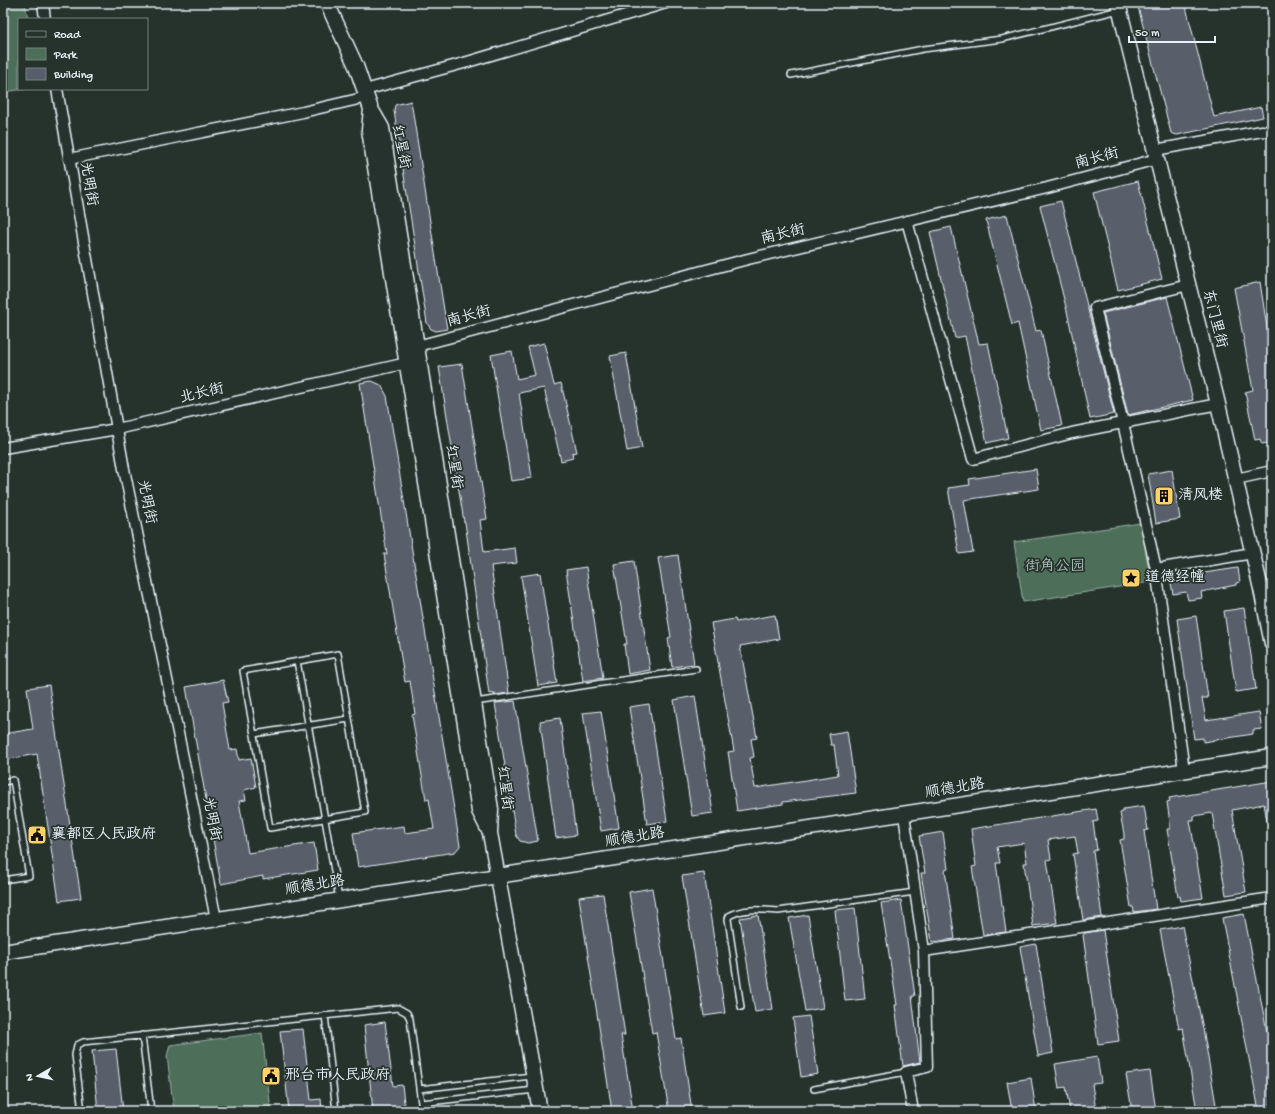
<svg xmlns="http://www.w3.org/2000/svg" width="1275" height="1114" font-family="'Gochi Hand','LXGW WenKai TC',sans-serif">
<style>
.green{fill:#4d6e59;stroke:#9ab0a8}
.building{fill:#585e6b;stroke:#e8f1f8}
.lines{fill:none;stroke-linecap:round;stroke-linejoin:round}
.lane-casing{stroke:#e8f1f8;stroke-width:8}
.street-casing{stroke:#e8f1f8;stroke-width:13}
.secondary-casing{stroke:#e8f1f8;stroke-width:17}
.lane{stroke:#26332d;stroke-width:5}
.street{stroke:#26332d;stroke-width:10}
.secondary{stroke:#26332d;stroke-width:14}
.labels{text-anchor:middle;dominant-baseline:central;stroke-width:3.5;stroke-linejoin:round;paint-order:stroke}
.street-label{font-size:15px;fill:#e8f1f8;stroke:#26332d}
.poi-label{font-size:15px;fill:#e8f1f8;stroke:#26332d;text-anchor:start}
.park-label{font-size:15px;fill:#aabdb8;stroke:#26332d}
</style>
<rect width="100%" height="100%" fill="#26332d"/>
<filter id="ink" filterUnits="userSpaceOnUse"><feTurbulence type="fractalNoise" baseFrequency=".025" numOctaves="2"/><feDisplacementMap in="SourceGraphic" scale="8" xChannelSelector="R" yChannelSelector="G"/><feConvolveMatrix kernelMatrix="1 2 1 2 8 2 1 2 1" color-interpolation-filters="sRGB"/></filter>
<g filter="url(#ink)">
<path class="green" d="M3 3H25L28 19H19V89H25L3 92Z
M1141 523 1151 582 1023 602 1014 542Z
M262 1033 271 1111H174L167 1056 170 1045Z"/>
<path class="building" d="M1137 3H1185L1214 117 1261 107 1263 117 1177 135 1171 133Z
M411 101 447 329 436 331 431 329 427 323 394 111 395 105Z
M1138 181 1162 279 1118 290 1094 192Z
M1061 201 1114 414 1090 419 1067 311 1040 206Z
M1007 215 1036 331 1041 330 1062 426 1041 430 1018 323 1012 325 986 220Z
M951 227 979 344 988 343 1008 438 987 443 965 336 955 338 930 232Z
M1260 282 1272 360V442L1262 444 1260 439 1255 440 1245 392 1253 390 1234 288Z
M1167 297 1193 400 1128 415 1103 313Z
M544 343 554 385 561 383 577 452 572 453 573 458 561 461 544 388 519 393 532 478 511 481 491 355 512 351 517 379 535 375 528 347Z
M626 353 642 448 627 451 610 356Z
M462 364 487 519 480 520 484 552 515 548 517 563 491 566 509 693 494 695V693L489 694 465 522H464L439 367Z
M372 381 381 385 387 396 460 846 455 852 358 867 353 833 404 826 405 833 434 829 429 799 426 800 412 715 415 714 410 681 405 682 384 554H387L360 383Z
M1036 469 1039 489 964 500 973 552 959 554 948 488 970 485 969 479Z
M1172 470 1180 519 1156 523 1148 474Z
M678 555 694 664 672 667 668 638 671 637 658 558Z
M634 561 650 670 628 674 624 644H627L614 564Z
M586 567 603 678 583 681 566 570Z
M1238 568 1240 582 1236 583V585L1201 592 1202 598 1188 600 1186 592 1173 594 1170 578Z
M540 573 557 683 538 686 521 576Z
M1244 608 1256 689 1236 692 1224 611Z
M775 615 779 639 740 646 757 738 751 739 754 757 750 758 755 788 838 775 834 745H831L829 734 847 731 856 793 783 802V804L737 811 728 752 734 751 711 623 735 619 736 622Z
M1196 616 1208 698H1202L1206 720 1259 712 1262 729 1253 730V734L1203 742V738L1194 739 1177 619Z
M223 680 228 702 222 703 230 750 237 749 239 760 251 758 256 787 244 790 246 800 239 801 248 853 314 843 318 870 263 879V876L221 884 186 687Z
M49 685 81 898 59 901 37 754 3 760V734L33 729 27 688Z
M695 696 713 813 692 816 674 700Z
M515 701 538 841 528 843 520 841 516 835 495 703Z
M649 704 667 821 647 824 629 707Z
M601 711 619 828 601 831 583 713Z
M560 718 576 835 556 838 540 721Z
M1272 781V821H1267L1264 804 1232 810 1246 892 1226 895 1212 813 1194 816V820H1190L1203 898 1181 901 1180 896 1178 897 1167 829H1170V823L1167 802 1170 801 1169 798Z
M1144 806 1148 830 1144 831 1156 909 1134 912 1133 907H1131L1120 840 1124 839V834L1120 813 1123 812V809Z
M1096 809 1098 821 1093 822 1097 850 1093 851 1102 917 1083 920 1073 854 1078 853 1075 836 1048 840 1051 859 1047 860 1057 923 1033 926 1024 863H1027L1024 843 997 847 1000 863H996L1006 932 983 935 972 867 976 866 971 829Z
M943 832 948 869 945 870 955 939 932 942 921 873H925L919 836Z
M704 873 725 1013 704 1016 682 876Z
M652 888 676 1039 681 1038 692 1111H669L656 1032 652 1033 629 892Z
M603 894 625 1035H621L633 1111H612L579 897Z
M901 900 915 996H912L920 1062 903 1066 895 1005H897L881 903Z
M855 908 865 999 845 1001 835 910Z
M1244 914 1272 1057V1111H1259L1222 918Z
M758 915 773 1009 755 1012 740 918Z
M808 915 823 1008 805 1011 789 918Z
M1182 926 1204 1034 1217 1111H1197L1183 1028 1179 1029 1160 930Z
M1103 930 1119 1041 1098 1044 1083 935 1085 933Z
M1036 944 1053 1053 1038 1056 1020 947Z
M809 1016 818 1074 801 1077 793 1018Z
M385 1022 393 1086 402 1085 405 1111H373L364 1025Z
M303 1029 311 1100 321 1099 322 1111H289L280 1031Z
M116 1049 123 1111H98L92 1051Z
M1097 1057 1101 1083 1092 1084 1096 1111H1070L1066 1087 1059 1088 1055 1064Z
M1150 1071 1156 1111H1132L1126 1074Z
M1031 1078 1036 1111H1012L1007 1082Z"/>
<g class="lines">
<g class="lane-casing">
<path id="lane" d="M791 75 923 49 1002 39 1119 10
M1263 593 1272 591
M338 654 365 812 270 828 243 671Z
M297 661 339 899
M475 702 696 669
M254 734 349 719
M3 782 13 780 29 876 3 880
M741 1007 728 919 729 916C744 907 763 910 778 911L915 892
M325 1015 336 1111
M142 1035 151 1111
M419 1089 532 1076
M814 1089 906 1072
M421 1103 535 1090
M82 1111 75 1055 77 1045 83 1042 398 1008 407 1013 410 1019 422 1111"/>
</g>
<g class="street-casing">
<path id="street" d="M43 3 45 19
M57 89 124 469 216 919
M365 90 464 63 666 3
M1155 150 1262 131 1272 132
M69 159 303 112 367 97
M907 221 973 459 1072 433 1218 404
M417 346 748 259 1047 188 1157 159
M3 448 117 429 407 363
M1236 479 1272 471
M1156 569 1253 553
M1184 770 1156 569 1123 423 1095 308 1188 285
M904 815 924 951 927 1067 906 1072 913 1111
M924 951 1272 898"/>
</g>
<g class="secondary-casing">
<path id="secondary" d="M327 3 356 66 371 109 382 128 491 809 490 833 540 1111
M1118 3 1218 404 1261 589 1272 644
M371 109 369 130 479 811 489 831
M3 952 1272 757"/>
</g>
<use href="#lane" class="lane"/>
<use href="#street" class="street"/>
<use href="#secondary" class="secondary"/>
</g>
</g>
<defs>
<g id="building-square" transform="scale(1)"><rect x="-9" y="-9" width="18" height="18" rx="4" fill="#ffd166" stroke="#26332d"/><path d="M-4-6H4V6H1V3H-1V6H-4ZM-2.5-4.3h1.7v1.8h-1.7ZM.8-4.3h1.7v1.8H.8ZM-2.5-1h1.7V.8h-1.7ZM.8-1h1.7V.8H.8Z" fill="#111"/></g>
<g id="sight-square" transform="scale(1)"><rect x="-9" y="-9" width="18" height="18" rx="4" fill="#ffd166" stroke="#26332d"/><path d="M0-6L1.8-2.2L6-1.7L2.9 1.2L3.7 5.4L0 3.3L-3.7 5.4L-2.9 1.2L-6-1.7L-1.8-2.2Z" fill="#111"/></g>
<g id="civic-square" transform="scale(1)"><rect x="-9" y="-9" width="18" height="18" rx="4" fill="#ffd166" stroke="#26332d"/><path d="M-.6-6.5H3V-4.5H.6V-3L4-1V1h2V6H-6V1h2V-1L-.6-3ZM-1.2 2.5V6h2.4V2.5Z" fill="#111"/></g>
</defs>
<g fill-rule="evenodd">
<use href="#building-square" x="1164" y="496"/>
<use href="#sight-square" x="1131" y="578"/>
<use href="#civic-square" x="37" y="835"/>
<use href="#civic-square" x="271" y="1076"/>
</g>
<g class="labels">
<g class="street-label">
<text transform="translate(400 147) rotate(78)">红星街</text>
<text transform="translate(1097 159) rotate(-15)">南长街</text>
<text transform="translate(88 184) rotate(80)">光明街</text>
<text transform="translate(783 235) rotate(-13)">南长街</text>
<text transform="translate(469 317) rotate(-15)">南长街</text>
<text transform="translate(1214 319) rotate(76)">东门里街</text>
<text transform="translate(202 394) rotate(-13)">北长街</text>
<text transform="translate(453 467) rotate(81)">红星街</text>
<text transform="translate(146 502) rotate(78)">光明街</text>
<text transform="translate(504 788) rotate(83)">红星街</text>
<text transform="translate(955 789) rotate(-9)">顺德北路</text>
<text transform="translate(211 819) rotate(79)">光明街</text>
<text transform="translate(635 838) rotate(-9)">顺德北路</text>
<text transform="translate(315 886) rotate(-9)">顺德北路</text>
</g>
<g class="poi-label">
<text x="1178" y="496">清风楼</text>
<text x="1145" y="578">道德经幢</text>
<text x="51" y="835">襄都区人民政府</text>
<text x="285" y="1076">邢台市人民政府</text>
</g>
<g class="park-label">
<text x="1055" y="567">街角公园</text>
</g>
</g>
<rect width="1275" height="1114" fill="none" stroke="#26332d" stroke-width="16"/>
<rect x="8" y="8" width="1259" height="1098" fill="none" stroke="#e8f1f8" stroke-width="1.5" filter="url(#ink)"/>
<rect x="18" y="18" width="130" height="72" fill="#26332d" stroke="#747f7e"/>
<rect x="26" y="31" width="20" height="6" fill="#26332d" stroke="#747f7e"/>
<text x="54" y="38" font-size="12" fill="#e8f1f8">Road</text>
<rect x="26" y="48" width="20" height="12" fill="#4d6e59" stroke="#747f7e"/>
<text x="54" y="58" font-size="12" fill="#e8f1f8">Park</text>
<rect x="26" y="68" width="20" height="12" fill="#585e6b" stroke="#747f7e"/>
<text x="54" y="78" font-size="12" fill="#e8f1f8">Building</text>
<g transform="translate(38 1076) rotate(261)" stroke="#26332d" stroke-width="3" paint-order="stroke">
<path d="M0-3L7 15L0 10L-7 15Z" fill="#e8f1f8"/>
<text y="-6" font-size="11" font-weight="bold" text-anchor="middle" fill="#e8f1f8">N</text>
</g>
<path d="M1129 36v6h86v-6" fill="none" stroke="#e8f1f8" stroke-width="2"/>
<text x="1135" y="36" font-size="12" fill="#e8f1f8" stroke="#26332d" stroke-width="3" paint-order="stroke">50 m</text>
</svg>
